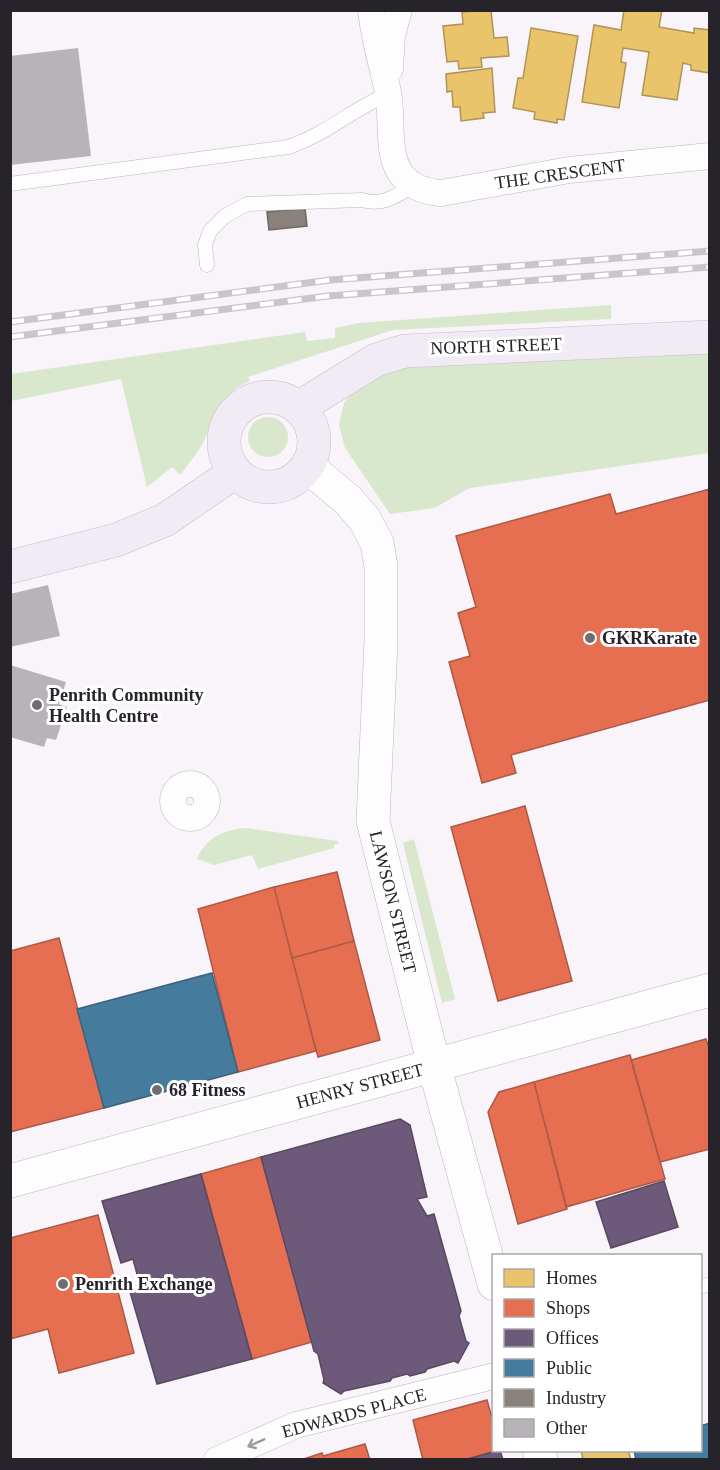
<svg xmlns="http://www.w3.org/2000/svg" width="720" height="1470" font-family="'Times New Roman',serif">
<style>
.green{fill:#d9e7cc}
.homes{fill:#e9c46a;stroke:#af9457;stroke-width:1.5}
.shops{fill:#e76f51;stroke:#ad5845;stroke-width:1.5}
.offices{fill:#6d597a;stroke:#584962;stroke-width:1.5}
.public{fill:#457b9d;stroke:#3c617a;stroke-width:1.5}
.industry{fill:#8a817c;stroke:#6c6563;stroke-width:1.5}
.building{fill:#b7b3b9}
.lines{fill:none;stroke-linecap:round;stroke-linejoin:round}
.lane-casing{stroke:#bab6bc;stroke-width:15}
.street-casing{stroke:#bab6bc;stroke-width:27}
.secondary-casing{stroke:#bab6bc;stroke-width:34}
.highway-casing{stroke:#c5bcca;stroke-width:34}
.lane{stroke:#fefdfe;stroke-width:14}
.street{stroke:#fefdfe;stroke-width:26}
.secondary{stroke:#fefdfe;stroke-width:33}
.highway{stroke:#f1ebf5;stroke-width:33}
.rail-casing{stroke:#c8c6c9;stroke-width:7}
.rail{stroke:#fff;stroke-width:4.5;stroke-dasharray:14;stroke-linecap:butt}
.oneway{stroke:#9d9b9f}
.poi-dot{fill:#706c73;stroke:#fff;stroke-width:2}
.labels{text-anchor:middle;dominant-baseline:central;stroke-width:6;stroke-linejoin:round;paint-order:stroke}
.street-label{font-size:18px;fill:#27232a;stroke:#fff}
.poi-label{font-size:18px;font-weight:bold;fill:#27232a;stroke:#fff;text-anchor:start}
</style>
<rect width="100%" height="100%" fill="#f8f4fa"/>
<path class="green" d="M611 305V319L393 330 248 377 250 381C218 393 216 422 200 448 194 457 187 466 180 475L172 467 147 487 121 379 11 401V374L305 332 307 341 335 338V328L359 323Z
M709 348V453L470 488 434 508 390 514 345 448 339 425 344 403 352 393 398 364Z
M248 437a20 20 0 1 1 40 0a20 20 0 1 1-40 0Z
M246 828 338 841 339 843 334 845V848L258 869 252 855 214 865 197 859C206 837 224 830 246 828Z
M414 839 455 999 442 1003 403 843Z"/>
<path class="homes" d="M491 10 494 38 507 37 509 56 481 58 482 67 459 69 458 61 447 62 443 26 463 24 462 12Z
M624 10H662L659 27 694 33V28L710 30V73L691 70V65L683 63 677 100 642 95 649 52 623 48 621 62 626 63 619 108 582 102 594 25 621 30Z
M531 28 578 36 564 120 557 119V123L534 119 535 112 513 108 518 78H523Z
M492 68 495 112 483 113 484 118 461 121 460 107H453L452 91 447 92 446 74Z
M581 1450H628L631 1460H583Z"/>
<path class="shops" d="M710 489V700L511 755 516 773 482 783 449 662 470 656 458 613 476 607 456 536 610 494 616 514Z
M525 806 572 981 498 1001 451 827Z
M337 872 354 941 292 958 274 887Z
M274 887 316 1051 238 1072 198 909Z
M59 938 104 1108 10 1132V951Z
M354 941 380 1040 318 1057 292 958Z
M706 1039 710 1051V1149L660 1162 631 1060Z
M630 1055 665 1179 566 1207 534 1082Z
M534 1082 567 1209 518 1224 488 1112 499 1092Z
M261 1157 312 1342 252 1359 201 1174Z
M98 1215 134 1353 59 1373 48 1329 10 1339V1238Z
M487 1400 494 1425V1450H500L467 1460H423L413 1420Z
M365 1444 370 1460H301L322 1453 323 1456Z"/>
<path class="offices" d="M400 1119 410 1125 427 1197 417 1199 427 1216 434 1214 461 1311 459 1316 466 1341 469 1343 458 1363 454 1361 427 1369 425 1372 410 1376 407 1374 392 1378 390 1381 344 1391 341 1394 323 1383 324 1380 318 1354 314 1351 261 1157Z
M201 1174 252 1359 157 1384 130 1292 141 1289 133 1259 121 1263 102 1201Z
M664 1181 678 1227 611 1248 596 1202Z
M500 1450 503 1460H467V1459Z"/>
<path class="public" d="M212 973 238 1072 104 1108 77 1009Z
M710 1423V1460H636L634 1450H700V1426Z"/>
<path class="industry" d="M305 208 307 226 269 230 267 212Z"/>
<path class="building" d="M78 48 91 156 10 165V56Z
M48 585 60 636 10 647V594Z
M10 665 66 682 59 704 67 707 56 740 47 738 44 747 10 737Z"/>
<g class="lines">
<g class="lane-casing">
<path id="lane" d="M10 184 288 147C325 135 353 109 388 94
M207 265 205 245 210 231 225 216 247 204 362 200C383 206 396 196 413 186
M700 1287 710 1284"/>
</g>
<g class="street-casing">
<path id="street" d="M371 10C374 39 382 64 388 92 393 116 386 153 401 174 411 187 425 192 441 193L569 170 710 156
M390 69 392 35 399 10
M173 801a17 17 0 1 1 34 0a17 17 0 1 1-34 0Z
M217 1460 296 1425 494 1376"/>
</g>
<g class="secondary-casing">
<path id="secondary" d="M307 466 349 501 365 520 377 543 381 566V641L373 821 434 1065 494 1284
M10 1181 710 990
M539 1450 541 1460"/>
</g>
<g class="highway-casing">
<path id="highway" d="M224 442a45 45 0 1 1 90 0a45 45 0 1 1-90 0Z
M298 408 376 360 405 351 710 337
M10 567 116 540 165 520 235 472"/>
</g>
<use href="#lane" class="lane"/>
<use href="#street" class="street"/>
<use href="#secondary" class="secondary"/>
<use href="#highway" class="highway"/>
<g class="rail-casing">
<path id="rail" d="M10 322 330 280 710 251
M10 337 328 296 710 267"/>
</g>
<use href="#rail" class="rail"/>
</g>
<defs><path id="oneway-shaft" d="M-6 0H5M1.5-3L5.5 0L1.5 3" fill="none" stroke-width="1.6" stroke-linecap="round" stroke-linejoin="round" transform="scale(1.5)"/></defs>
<use class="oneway" href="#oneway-shaft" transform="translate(256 1443) rotate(156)"/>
<g class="poi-dot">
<circle cx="590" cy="638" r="6"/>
<circle cx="37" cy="705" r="6"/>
<circle cx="157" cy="1090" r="6"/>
<circle cx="63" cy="1284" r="6"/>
</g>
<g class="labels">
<g class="street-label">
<text transform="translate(560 174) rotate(-8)">THE CRESCENT</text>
<text transform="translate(496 346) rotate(-2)">NORTH STREET</text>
<text transform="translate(393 902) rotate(76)">LAWSON STREET</text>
<text transform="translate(360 1086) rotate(-15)">HENRY STREET</text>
<text transform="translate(354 1413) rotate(-15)">EDWARDS PLACE</text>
</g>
<g class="poi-label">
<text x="602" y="638">GKRKarate</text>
<text x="49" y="695">Penrith Community<tspan x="49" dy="21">Health Centre</tspan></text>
<text x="169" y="1090">68 Fitness</text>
<text x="75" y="1284">Penrith Exchange</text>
</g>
</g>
<rect width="720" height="1470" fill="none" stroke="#27232a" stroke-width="24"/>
<rect x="492" y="1254" width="210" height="198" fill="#ffffff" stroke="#a9a7aa" stroke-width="1.5"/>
<rect x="504" y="1269" width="30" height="18" fill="#e9c46a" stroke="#a9a7aa" stroke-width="1.5"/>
<text x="546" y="1284" font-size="18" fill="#27232a">Homes</text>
<rect x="504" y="1299" width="30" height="18" fill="#e76f51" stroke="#a9a7aa" stroke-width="1.5"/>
<text x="546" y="1314" font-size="18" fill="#27232a">Shops</text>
<rect x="504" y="1329" width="30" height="18" fill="#6d597a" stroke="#a9a7aa" stroke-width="1.5"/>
<text x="546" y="1344" font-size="18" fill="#27232a">Offices</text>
<rect x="504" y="1359" width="30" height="18" fill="#457b9d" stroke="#a9a7aa" stroke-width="1.5"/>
<text x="546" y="1374" font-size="18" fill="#27232a">Public</text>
<rect x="504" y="1389" width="30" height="18" fill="#8a817c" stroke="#a9a7aa" stroke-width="1.5"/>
<text x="546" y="1404" font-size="18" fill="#27232a">Industry</text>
<rect x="504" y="1419" width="30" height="18" fill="#b7b3b9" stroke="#a9a7aa" stroke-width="1.5"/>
<text x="546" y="1434" font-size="18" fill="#27232a">Other</text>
</svg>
